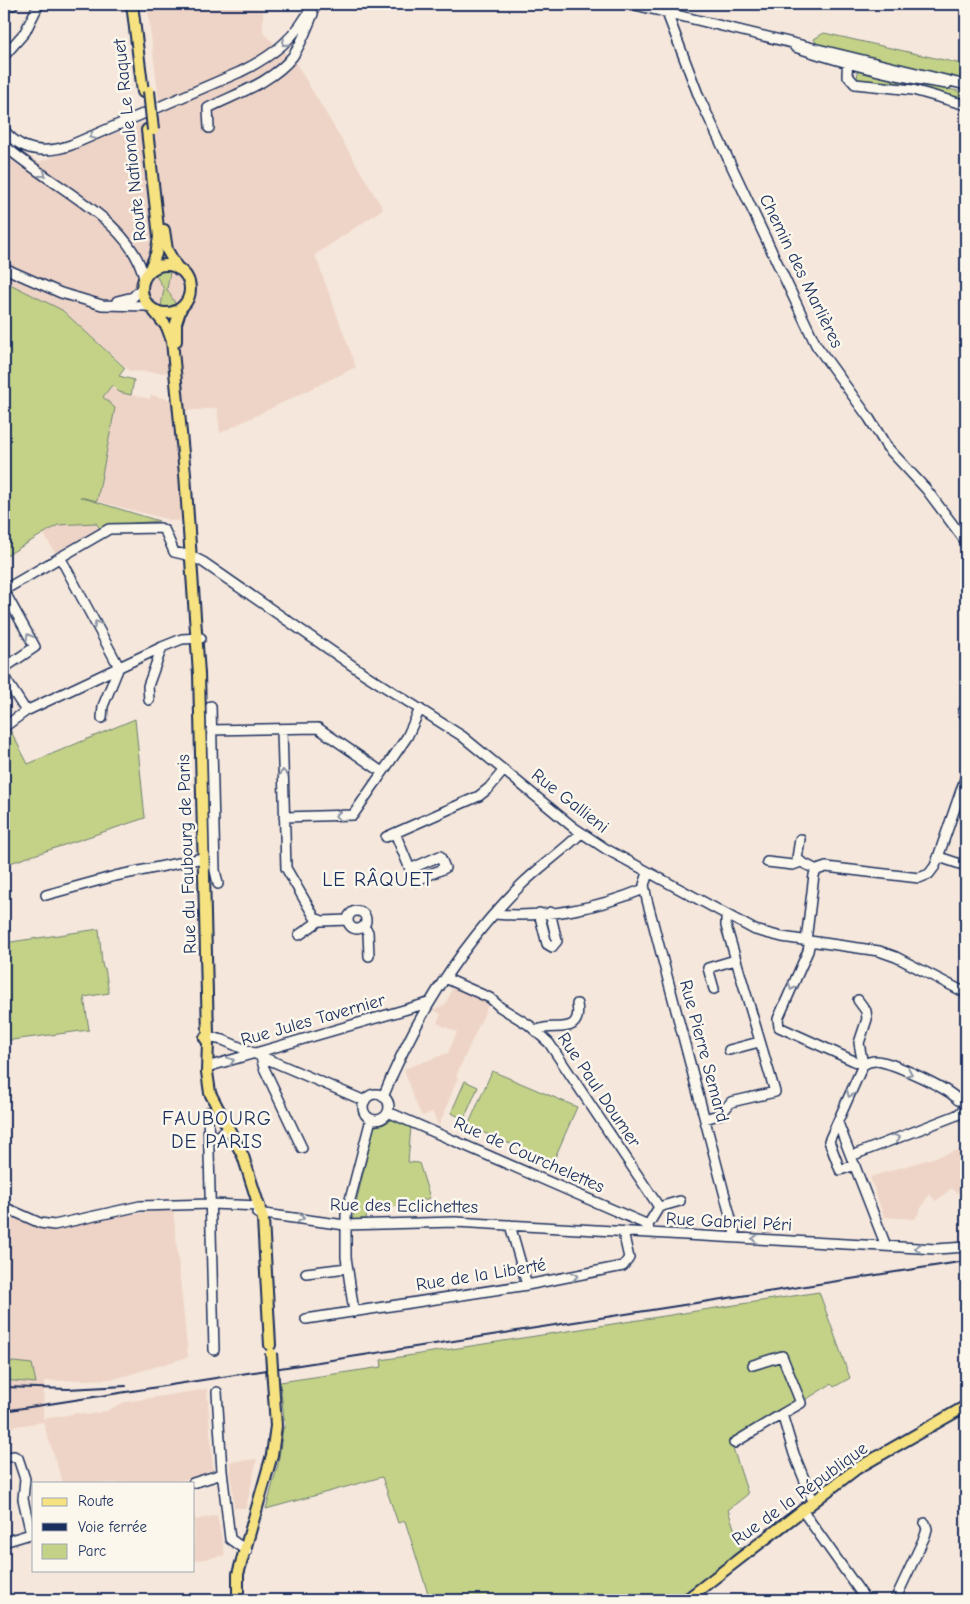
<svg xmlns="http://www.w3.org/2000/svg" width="970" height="1604" font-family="'Comic Neue',sans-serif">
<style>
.built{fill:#eed4c6}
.green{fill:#c3d287;stroke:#6f8072}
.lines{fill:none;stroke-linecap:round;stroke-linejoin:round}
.minor-casing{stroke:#1b2f5e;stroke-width:12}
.major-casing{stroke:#1b2f5e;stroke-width:14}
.minor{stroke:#fbf7ec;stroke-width:9}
.major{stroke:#f6e281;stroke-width:10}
.rail{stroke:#1b2f5e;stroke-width:2}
.major-bridge-casing{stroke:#1b2f5e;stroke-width:14;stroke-linecap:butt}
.major-bridge{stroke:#f6e281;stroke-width:10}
.oneway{stroke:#8b93a5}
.labels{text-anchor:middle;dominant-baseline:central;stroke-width:5;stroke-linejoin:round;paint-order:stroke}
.street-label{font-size:18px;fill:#1b2f5e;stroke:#fbf7ec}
.quarter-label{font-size:20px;letter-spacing:1px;fill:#1b2f5e;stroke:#fbf7ec}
</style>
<rect width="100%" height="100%" fill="#f5e7db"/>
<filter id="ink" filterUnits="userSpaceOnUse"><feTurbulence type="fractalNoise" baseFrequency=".02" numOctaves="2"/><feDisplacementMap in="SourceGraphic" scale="10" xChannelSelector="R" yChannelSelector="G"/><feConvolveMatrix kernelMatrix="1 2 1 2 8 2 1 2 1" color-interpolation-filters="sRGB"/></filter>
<g filter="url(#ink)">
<path class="built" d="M147 4H263V33L297 65 383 209 315 255 356 367 220 433 217 408 173 412 182 520 174 521 97 501 115 408 103 398 112 385 119 392 150 399 151 395 172 400 170 373 130 371 62 310 4 281V147L6 144 39 162 161 116Z
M96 523 99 528 55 553 44 534 58 525Z
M453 987 489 1003 456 1076 458 1077 439 1126 432 1112 422 1116 414 1099 404 1069 448 1053 457 1032 437 1023 441 1014 433 1010 445 1005Z
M966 1148V1186L957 1193 952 1188 936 1201 929 1194 915 1219 884 1217 870 1177Z
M173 1209 188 1357 114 1379 44 1381 43 1419 78 1413 87 1415 106 1411 125 1402 207 1389 213 1470 176 1483H63L43 1422 4 1428V1215L36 1226Z
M257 1459 246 1508H234L230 1462Z
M194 1514 196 1520 217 1515 225 1555 194 1561Z"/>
<path class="green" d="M824 33 966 65V82L818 47 814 39Z
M858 68 966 93V101L912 85 857 81Z
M165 271 170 272 167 289 176 305 168 307 161 306 164 289 155 274Z
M4 281 62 310 125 368 119 376 134 380 131 395 119 392 112 385 103 397 115 408 97 501 80 497 159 521 112 525 101 530 96 523 58 525 4 557Z
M4 718 28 764 135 719 145 818 4 865Z
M99 929 102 963 103 968H105L109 993 84 997 89 1030 4 1041V943Z
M492 1071 577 1107 553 1162 468 1126Z
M465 1081 478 1087 464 1119 451 1113Z
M396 1118 411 1126 408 1162 419 1163 430 1198 407 1205 367 1210 366 1219 352 1220 374 1127Z
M819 1292 850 1378 834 1387 831 1384 732 1445 748 1494 728 1510 741 1549 677 1600H430L405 1521 398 1523 382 1477 266 1509 278 1464 283 1428 285 1427 280 1382 382 1367 381 1360Z
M4 1361 32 1364 36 1383 4 1380Z"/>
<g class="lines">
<g class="minor-casing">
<path id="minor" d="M12 4 13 5
M631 4 966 85
M667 13 699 97 816 345 869 418 887 447 926 489 966 542
M795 47C844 63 895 77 947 84
M4 56 25 32 39 4
M848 58 847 75 855 84 913 90 966 105
M209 128 208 108C236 94 273 82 293 56 302 43 307 28 313 14
M4 130C21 152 46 154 71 145L240 72C273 56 297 37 313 4
M4 145C45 183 134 220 144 279
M4 268 61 293 102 305 148 306
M117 301 133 297 142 288
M60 557 119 667 103 706 102 718
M4 590 109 529 160 528 165 531 174 552 191 556 203 562 366 675 462 736 573 827 606 849 755 930 782 937 879 951 896 957 966 993
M4 591 35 647 4 668
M4 677 26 711
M149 700 148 686 162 647
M211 706 215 870 218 884
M966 707 963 712 966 717
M4 727 26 711 162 647 182 639 201 638
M282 729 286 868 315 918 322 921 348 920
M211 730 318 728 382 772
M284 817 353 815 407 737 420 709
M395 833 415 881 445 868 440 856 410 869
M386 837 479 796 489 788 504 770
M800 839 797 858 801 862
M939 857 966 866
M767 862 793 865 801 862 817 870
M648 873 644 885 647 900 736 1238
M46 895 115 876 203 858
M348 920a9 9 0 1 1 18 0a9 9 0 1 1-18 0Z
M539 913 547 944 552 947 557 941 550 912
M494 914C548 918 595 909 644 889
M364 927 368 932 369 956
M299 935 319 921
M806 941 814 875 817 870 826 867 919 878 929 874 935 866 966 776
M810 941 808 951 778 1019 779 1027 863 1065C869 1061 875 1060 882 1062 897 1065 950 1089 958 1100
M445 978 490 998 500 1007 529 1025 549 1043 659 1207 648 1225
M714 989 708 968 735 960
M536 1031C550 1021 583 1039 577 1004
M213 1038 223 1040 365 1101
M729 1050 759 1042
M261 1057 264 1068 302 1148
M207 1067 428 1003
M363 1107a13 13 0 1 1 26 0a13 13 0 1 1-26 0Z
M383 1097C415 1018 460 946 520 886 539 867 562 852 581 833
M208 1112 214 1350
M388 1112 648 1225 649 1231
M705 1119 721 1114 731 1102 775 1092 726 926V916
M838 1123 886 1246
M209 1141 229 1129
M851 1156 957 1115 962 1111
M855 1165 840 1170 829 1141 863 1065 859 1043 867 1019 866 1011 858 1000
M4 1207 40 1223 54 1225 140 1206 211 1204 260 1206
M659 1207 680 1201
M257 1213 345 1225 455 1222 936 1249 966 1247
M510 1225 527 1285
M306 1273 347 1268
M354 1312 346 1257V1215L371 1119
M306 1319 527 1285 623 1266 629 1258 623 1232
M753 1365 782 1356 801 1403 782 1414 794 1454 813 1501
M217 1392 222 1471 230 1539 247 1551
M734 1443 782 1414
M4 1458 14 1456 18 1458 25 1479 23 1499 31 1534
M193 1483 222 1474
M802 1510 866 1600
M4 1542 34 1533
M895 1600 925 1536 927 1529 925 1523"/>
</g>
<g class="major-casing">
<path id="major" d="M132 4 143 92
M147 130 159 237 156 254 149 271
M164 230 167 250 178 269
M142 289a24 24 0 1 1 48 0a24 24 0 1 1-48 0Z
M154 311 167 327 172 341 185 474 199 674 208 1034
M176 341V323L181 308
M208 1034 205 1038 208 1042 207 1072 210 1093 243 1156 263 1219 270 1345
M238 1600V1574L272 1455 276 1426 273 1381
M686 1600 856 1469 966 1406"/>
</g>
<use href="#minor" class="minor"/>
<use href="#major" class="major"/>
<path class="rail" d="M4 1387 68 1389 126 1386
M4 1411 966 1261"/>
<g class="major-bridge-casing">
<path id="major-bridge" d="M149 91 153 130
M271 1353 273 1381"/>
</g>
<use href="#major-bridge" class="major-bridge"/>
</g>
<defs><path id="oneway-chevron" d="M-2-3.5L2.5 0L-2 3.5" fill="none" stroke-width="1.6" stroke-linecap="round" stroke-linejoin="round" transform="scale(1.25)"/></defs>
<g class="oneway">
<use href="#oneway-chevron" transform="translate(285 43) rotate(136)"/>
<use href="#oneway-chevron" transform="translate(92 136) rotate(157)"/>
<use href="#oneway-chevron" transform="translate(43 174) rotate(36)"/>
<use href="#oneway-chevron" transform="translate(97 624) rotate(-119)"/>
<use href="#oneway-chevron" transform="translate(29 637) rotate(-119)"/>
<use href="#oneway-chevron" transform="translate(283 773) rotate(-91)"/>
<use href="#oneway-chevron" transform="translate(338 816) rotate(179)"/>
<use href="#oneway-chevron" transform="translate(792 987) rotate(114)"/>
<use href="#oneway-chevron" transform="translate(231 1061) rotate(-18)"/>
<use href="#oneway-chevron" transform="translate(909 1073) rotate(24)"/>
<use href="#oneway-chevron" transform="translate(850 1094) rotate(113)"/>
<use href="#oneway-chevron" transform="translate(897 1138) rotate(-21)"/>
<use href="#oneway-chevron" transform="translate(301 1218) rotate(9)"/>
<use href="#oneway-chevron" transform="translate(755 1239) rotate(-177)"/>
<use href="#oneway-chevron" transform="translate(918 1248) rotate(-176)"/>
<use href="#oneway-chevron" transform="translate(575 1276) rotate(-11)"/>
</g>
</g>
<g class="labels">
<g class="street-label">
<text transform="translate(130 140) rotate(-96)">Route Nationale Le Raquet</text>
<text transform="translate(801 271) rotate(64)">Chemin des Marlières</text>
<text transform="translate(570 801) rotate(38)">Rue Gallieni</text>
<text transform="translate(187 854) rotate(-92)">Rue du Faubourg de Paris</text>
<text transform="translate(313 1020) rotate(-16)">Rue Jules Tavernier</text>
<text transform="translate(704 1051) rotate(75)">Rue Pierre Semard</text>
<text transform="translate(599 1090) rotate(56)">Rue Paul Doumer</text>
<text transform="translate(529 1155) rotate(24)">Rue de Courchelettes</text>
<text transform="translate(404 1206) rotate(1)">Rue des Eclichettes</text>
<text transform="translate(729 1222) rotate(3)">Rue Gabriel Péri</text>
<text transform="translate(481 1275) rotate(-9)">Rue de la Liberté</text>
<text transform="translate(800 1494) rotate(-36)">Rue de la République</text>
</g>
<g class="quarter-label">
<text x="378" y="879">LE RÂQUET</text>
<text x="217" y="1118">FAUBOURG<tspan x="217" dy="23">DE PARIS</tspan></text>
</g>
</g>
<rect width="970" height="1604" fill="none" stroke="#fbf7ec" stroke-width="20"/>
<rect x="10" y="10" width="950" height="1584" fill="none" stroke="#1b2f5e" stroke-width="2" filter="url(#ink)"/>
<rect x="32" y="1482" width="162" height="90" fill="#fbf7ec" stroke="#a1a7b3"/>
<rect x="42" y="1498" width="25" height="8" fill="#f6e281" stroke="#a1a7b3"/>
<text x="78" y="1506" font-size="15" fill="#1b2f5e">Route</text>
<rect x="42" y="1523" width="25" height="8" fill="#1b2f5e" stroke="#a1a7b3"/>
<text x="78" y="1532" font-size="15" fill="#1b2f5e">Voie ferrée</text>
<rect x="42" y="1544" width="25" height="15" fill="#c3d287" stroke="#a1a7b3"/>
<text x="78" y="1556" font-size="15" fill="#1b2f5e">Parc</text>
</svg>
